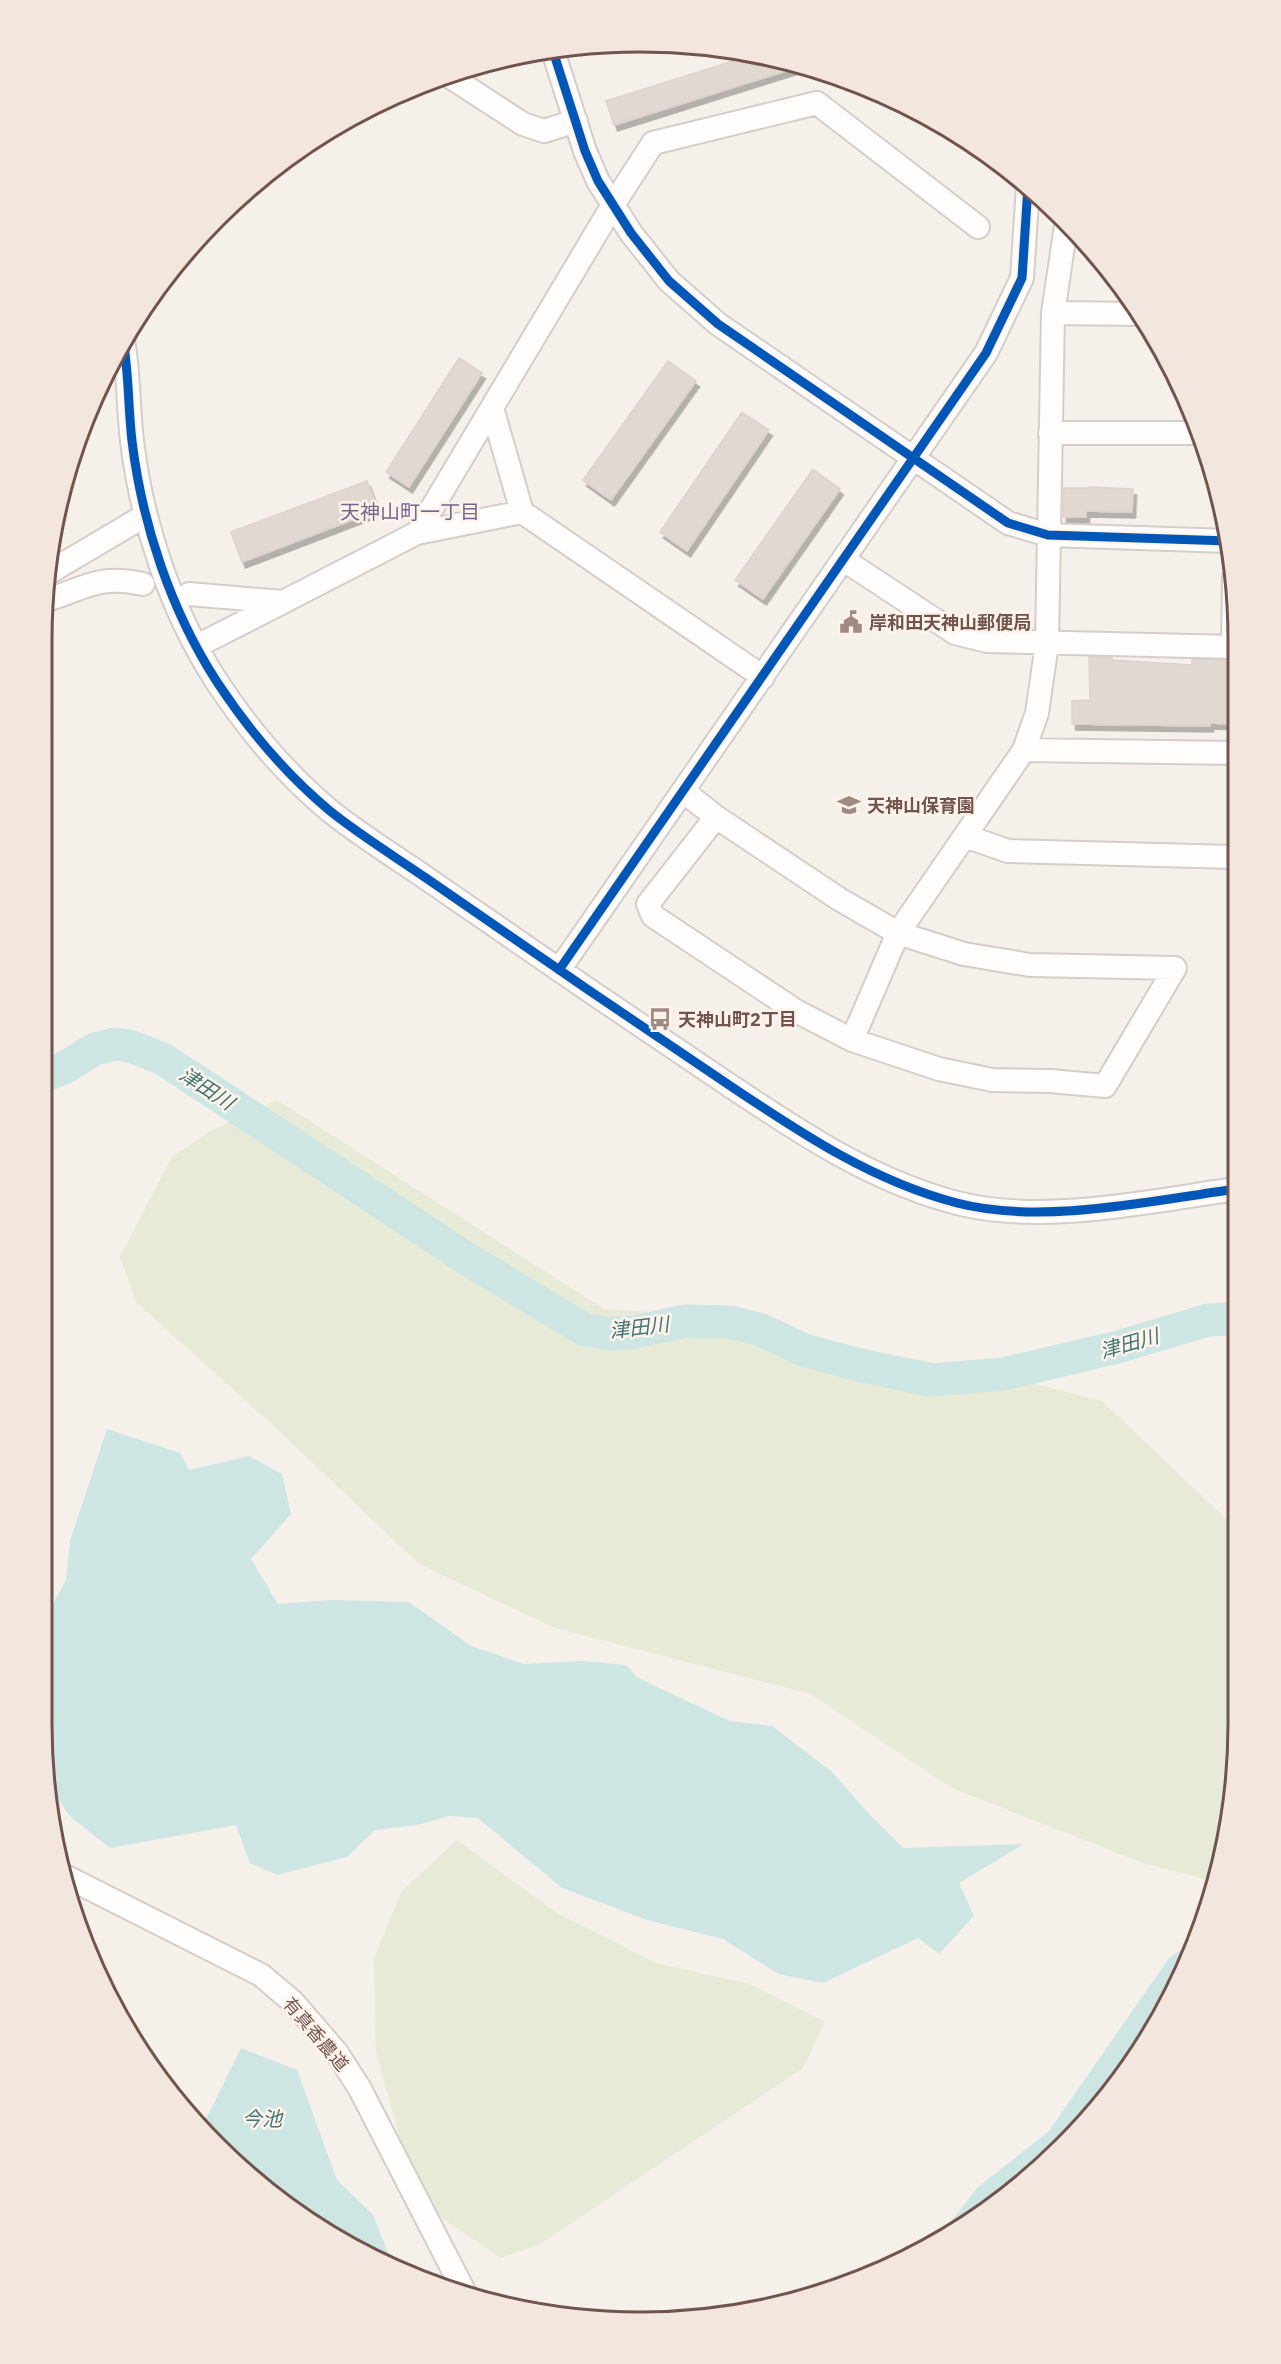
<svg xmlns="http://www.w3.org/2000/svg" width="1281" height="2364" font-family="'IBM Plex Sans','Noto Sans JP',sans-serif">
<style>
.green{fill:#e6ead6}
.water{fill:#cde6e4}
.lines{fill:none;stroke-linecap:round;stroke-linejoin:round}
.river{stroke:#cde6e4;stroke-width:33}
.building{fill:#e2d8d2;stroke:#ded2cd;stroke-width:1.5;filter:url(#shadow)}
.minor-casing{stroke:#d5cdc9;stroke-width:26}
.minor{stroke:#fefdfc;stroke-width:22}
.cycleway-casing{stroke:#fdf3eb;stroke-width:13}
.cycleway{stroke:#0057b8;stroke-width:9}
.labels{text-anchor:middle;dominant-baseline:central;stroke-width:5;stroke-linejoin:round;paint-order:stroke}
.poi-label{font-size:18px;font-weight:bold;fill:#71544d;stroke:#fdf3eb;text-anchor:start}
.street-label{font-size:18px;fill:#71544d;stroke:#fdf3eb}
.neighbourhood-label{font-size:20px;fill:#79658c;stroke:#fdf3eb}
.water-label{font-size:20px;font-style:italic;fill:#427575;stroke:#fdf3eb}
.rim{fill:none;stroke:#71544d;stroke-width:3}
</style>
<defs>
<filter id="shadow"><feDropShadow dx="3.5" dy="6" stdDeviation="0" flood-color="#0004"/></filter>
</defs>
<rect width="100%" height="100%" fill="#f6f0ea"/>
<path class="green" d="M277 1100 604 1309 726 1316 884 1353 1019 1380 1102 1401 1226 1519 1237 1526 1238 1762 1217 1882 1143 1863 952 1788 811 1694 555 1628 419 1564 276 1428 136 1302 120 1257 172 1157 212 1130Z
M457 1840 557 1913 656 1963 749 1984 825 2022 803 2068 540 2244 501 2258 417 2201 376 2052 374 1958 401 1892Z"/>
<path class="water" d="M107 1429 180 1453 189 1470 249 1456 282 1474 291 1514 251 1559 278 1604 332 1600 409 1602 471 1646 524 1664 583 1661 626 1665 638 1678 730 1721 772 1726 832 1772 871 1816 903 1848 1024 1844 959 1883 974 1916 939 1954 918 1938 823 1983 779 1974 723 1939 647 1920 562 1888 478 1818 449 1816 417 1825 375 1830 347 1857 277 1875 250 1863 236 1825 110 1848 71 1817 48 1787 42 1723V1624L66 1580 70 1541Z
M1192 1942 1159 2022 1115 2088 1035 2173 973 2221 948 2234 945 2229 978 2187 1049 2131 1169 1958Z
M241 2048 297 2070 337 2180 373 2215 394 2267 308 2221 246 2173 202 2127Z"/>
<g class="lines">
<path class="river" d="M43 1076 64 1068 95 1049 115 1044 130 1046 163 1059 472 1262 585 1330 613 1334 634 1332 686 1321 730 1322 759 1329 804 1350 859 1365 931 1380 1003 1374 1118 1347 1208 1320 1236 1319"/>
</g>
<path class="building" d="M752 55 801 66 614 125 606 101Z
M459 358 482 373 409 487 386 472Z
M668 361 696 381 611 500 583 480Z
M742 412 769 430 687 551 660 532Z
M813 469 840 489 763 599 735 580Z
M367 481 378 510 242 562 231 532Z
M1089 487 1133 489 1132 512 1086 511V517H1063L1064 488H1089Z
M1089 657 1112 658V660L1192 665V659L1234 660V724L1210 723V726L1072 724V701L1090 700Z"/>
<g class="lines">
<g class="minor-casing">
<path id="minor" d="M553 51 585 151 598 181 631 233 669 281 718 324 1008 523 1048 535 1229 541
M449 76 523 124 544 131 576 121
M1053 313 1141 314
M123 340C129 373 128 407 132 441 142 524 171 611 217 682 248 729 287 775 330 811 360 835 394 856 426 878 480 915 533 952 587 989 635 1021 682 1053 729 1085 801 1133 872 1181 957 1203 1042 1225 1150 1201 1236 1189
M492 408 522 512
M1050 433H1200
M417 533 613 205 653 143 817 103 978 227
M844 560 955 633 987 641 1234 647
M48 573 146 515
M189 594 283 602 417 533 522 512 763 677
M43 601C86 589 95 574 143 584
M197 646 283 602
M1233 647 1234 578
M1024 750 1235 753
M683 791 716 817 839 899 898 933 964 954 1030 965 1175 968 1105 1086 1050 1081 992 1080 939 1069 852 1040 796 1011 653 916 648 904 716 817
M965 836 1008 851 1235 857
M559 970 986 353 1022 278 1028 186
M852 1040 898 933 1024 750 1037 713 1047 644 1053 313 1066 226
M63 1875 261 1975 293 2002 337 2053 360 2089 466 2295"/>
</g>
<use href="#minor" class="minor"/>
<g class="cycleway-casing">
<path id="cycleway" d="M553 51 585 151 598 181 631 233 669 281 718 324 1008 523 1048 535 1229 541
M123 340C129 373 128 407 132 441 142 524 171 611 217 682 248 729 287 775 330 811 360 835 394 856 426 878 480 915 533 952 587 989 635 1021 682 1053 729 1085 801 1133 872 1181 957 1203 1042 1225 1150 1201 1236 1189
M559 970 986 353 1022 278 1028 186"/>
</g>
<use href="#cycleway" class="cycleway"/>
</g>
<defs>
<g id="civic-bare" transform="scale(1.8)"><path d="M-.6-6.5H3V-4.5H.6V-3L4-1V1h2V6H-6V1h2V-1L-.6-3ZM-1.2 2.5V6h2.4V2.5Z" fill="#a08b84" stroke="#fdf3eb" stroke-width="2.5" paint-order="stroke"/></g>
<g id="school-bare" transform="scale(1.8)"><path d="M0-5L7-2L0 1L-7-2ZM-4 1L0 2.5L4 1V4Q0 6-4 4Z" fill="#a08b84" stroke="#fdf3eb" stroke-width="2.5" paint-order="stroke"/></g>
<g id="bus-bare" transform="scale(1.8)"><path d="M-5-6H5V4H4V6H2V4H-2V6H-4V4H-5ZM-3.5-4V0h7V-4ZM-3.5 1.2v1.5H-2V1.2ZM2 1.2v1.5H3.5V1.2Z" fill="#a08b84" stroke="#fdf3eb" stroke-width="2.5" paint-order="stroke"/></g>
</defs>
<g fill-rule="evenodd">
<use href="#civic-bare" x="851" y="622"/>
<use href="#school-bare" x="849" y="805"/>
<use href="#bus-bare" x="660" y="1019"/>
</g>
<g class="labels">
<g class="poi-label">
<text x="869" y="622">岸和田天神山郵便局</text>
<text x="867" y="805">天神山保育園</text>
<text x="678" y="1019">天神山町2丁目</text>
</g>
<g class="street-label">
<text transform="translate(316 2034) rotate(50)">有真香農道</text>
</g>
<g class="neighbourhood-label">
<text x="410" y="511">天神山町一丁目</text>
</g>
<g class="water-label">
<text transform="translate(207 1088) rotate(33)">津田川</text>
<text transform="translate(639 1327) rotate(-7)">津田川</text>
<text transform="translate(1129 1343) rotate(-16)">津田川</text>
<text x="262" y="2118">今池</text>
</g>
</g>
<path d="M0 0H1281V2364H0ZM640 52H640A588 588 0 0 1 1228 640V1724A588 588 0 0 1 640 2312H640A588 588 0 0 1 52 1724V640A588 588 0 0 1 640 52Z" fill="#f2e6de" fill-rule="evenodd"/>
<path class="rim" d="M640 52H640A588 588 0 0 1 1228 640V1724A588 588 0 0 1 640 2312H640A588 588 0 0 1 52 1724V640A588 588 0 0 1 640 52Z"/>
</svg>
